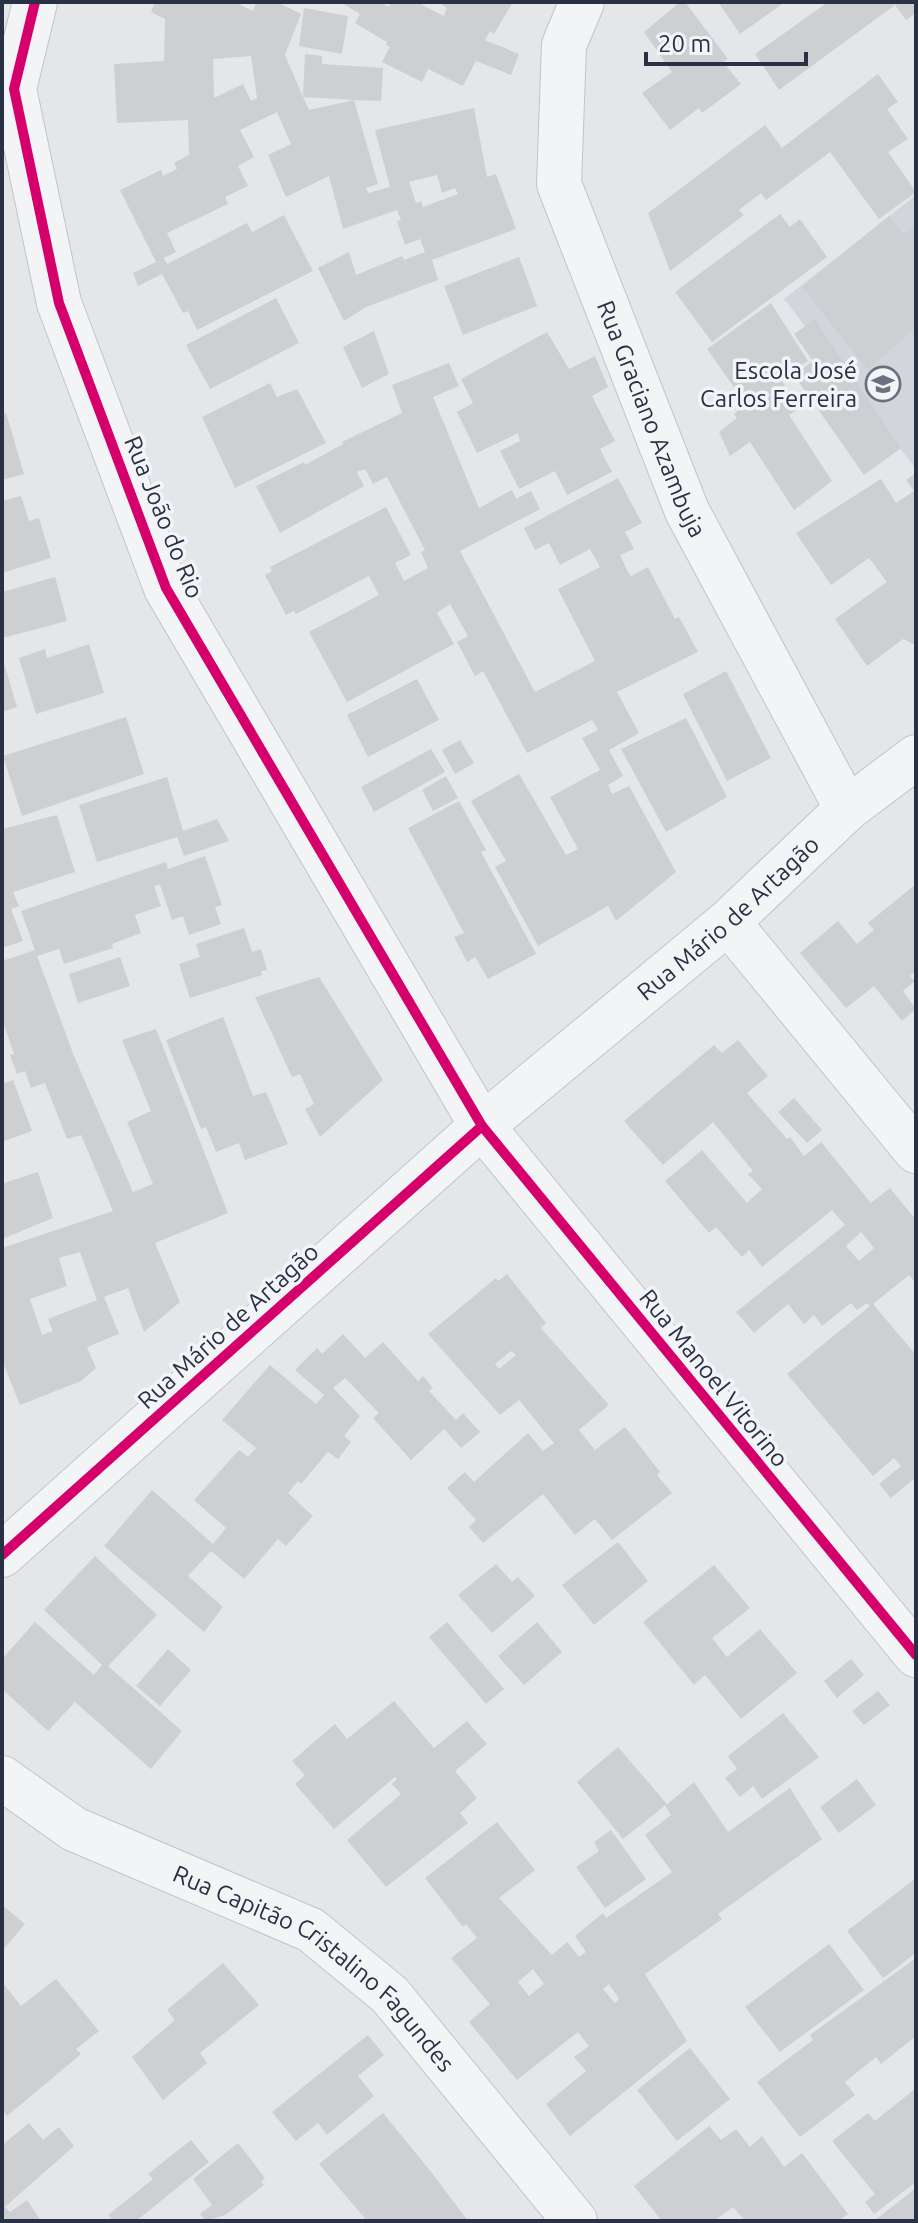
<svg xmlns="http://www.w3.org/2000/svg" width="918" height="2223" font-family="Ubuntu,sans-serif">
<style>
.built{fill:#d2d5dc}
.building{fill:#cdcfd3;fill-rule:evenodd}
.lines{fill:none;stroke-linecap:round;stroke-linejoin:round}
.minor-casing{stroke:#c2c4c7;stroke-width:46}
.minor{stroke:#f3f4f6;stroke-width:44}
.cycleway-casing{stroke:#f2f4f8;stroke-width:15}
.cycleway{stroke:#d6006c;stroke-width:10}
.labels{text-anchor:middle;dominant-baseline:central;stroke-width:7;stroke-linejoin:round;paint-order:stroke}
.poi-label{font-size:24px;fill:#293244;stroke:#f2f4f8;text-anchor:end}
.street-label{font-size:24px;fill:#293244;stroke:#f2f4f8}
</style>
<rect width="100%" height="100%" fill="#e4e6e9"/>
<path class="built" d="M916 195V469L784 299Z"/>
<path class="building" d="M155 2H234L253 11 256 2H277L301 14 285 55 303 97 305 54 322 56V64L383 68 381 101 354 100 378 184 366 188 368 193 390 187 375 130 474 108 487 177 496 174 516 229 432 260 438 280 366 307 344 321 318 268 349 252 356 275 402 256 404 260 425 252 420 239 405 245 397 221 401 220 397 210 343 229 329 176 286 197 268 155 291 144 277 112 240 130 254 157 238 166 248 186 225 197 228 204 167 233 176 252 164 258 167 264 247 223 252 232 284 215 313 271 197 330 188 311 183 313 162 274 138 286 133 273 156 262 120 190 161 170 163 176 177 169 174 163 189 155 188 120 117 123 114 64 164 61 165 19 151 12ZM251 56 257 98 251 101 243 84 214 98 213 59ZM303 97 354 100 309 110ZM437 175 442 193 455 188 458 194 423 207 421 201 416 203 409 182Z
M340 2H380L389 7 391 2H423L422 5 444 16 447 8 438 2H513L494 34 490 31 485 40 519 54 511 75 476 61 463 86 428 69 422 82 382 62 390 47 386 45 387 42 355 23 360 14Z
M680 2H685L728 59 723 62 741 84 702 113 699 108 670 130 642 93 672 72 644 32Z
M718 2H785L740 34Z
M828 2H893L895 5 779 90 755 54Z
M899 2H916V13L906 20 895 5Z
M304 8 348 16 342 54 299 46Z
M878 74 898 102 887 109 908 139 888 152 916 192 879 219 830 152 766 200 761 193 739 210 744 215 670 271 648 213 765 125 782 148Z
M780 214 790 227 800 219 827 257 712 342 675 292Z
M889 216 904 234 916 224V327L868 370 802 287Z
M519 257 537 306 463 335 444 286Z
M276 298 299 343 210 389 186 345Z
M771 303 808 361 780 379 801 407 789 415 832 481 794 510 750 442 730 456 719 432 737 418 734 414 746 404 707 349Z
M815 319 901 448 864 475 794 375 813 361 794 334Z
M374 331 389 374 362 388 343 347Z
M547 332 569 369 595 356 608 387 592 396 615 441 600 449 612 472 567 495 555 471 519 489 500 451 520 441 518 433 477 453 457 412 473 403 461 379Z
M449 363 459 386 433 397 479 508 512 490 516 499 531 491 540 509 460 551 535 692 595 661 558 589 600 567 590 549 560 565 549 543 535 550 524 528 618 478 642 523 625 532 634 549 620 555 628 572 631 576 648 567 675 619 679 617 698 652 617 692 639 733 609 750 623 776 608 785 612 794 629 786 676 872 616 921 608 906 538 946 495 867 506 861 471 801 519 774 566 855 578 849 550 797 600 770 582 738 598 730 592 720 527 753 483 671 475 676 457 642 468 636 450 604 437 613 454 644 347 702 309 632 379 595 369 576 296 614 294 611 286 615 265 575 272 571 270 567 386 507 411 555 395 563 404 581 428 568 421 552 425 550 387 477 373 484 365 469 357 472 364 486 280 533 256 486 304 462 305 465 343 444 342 442 402 413 392 385Z
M270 383 277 397 297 389 326 443 235 488 202 417Z
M6 413 24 474 2 480V414Z
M916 473V645L903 639 867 666 835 619 887 582 869 558 831 585 796 533 881 479 896 503 914 491 906 480Z
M21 496 29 521 39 518 51 558 2 573V501Z
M55 577 67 621 2 638V592Z
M89 644 104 693 36 714 19 658 45 649 47 658Z
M3 660 17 707 2 712V661Z
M726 671 771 758 727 781 683 694Z
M417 679 439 720 368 757 347 715Z
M126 717 144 774 22 816 3 756Z
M686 718 727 797 666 832 621 749Z
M460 740 474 763 455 774 442 750Z
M431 749 445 772 374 812 361 787Z
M446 776 458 798 433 811 422 790Z
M167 777 183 831 217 819 229 841 184 856 177 837 97 862 79 805Z
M459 801 486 850 481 852 536 954 488 979 475 957 467 962 454 937 464 933 408 828Z
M57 815 75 872 13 892 19 906 11 909 23 941 2 948V829Z
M205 856 222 905 215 907 221 924 189 935 183 916 172 920 160 885 154 886 161 906 135 915 141 933 112 944 113 948 64 964 59 949 37 956 74 1056 133 1192 153 1184 127 1122 151 1111 122 1040 156 1029 228 1213 155 1243 180 1302 144 1332 128 1288 104 1297 119 1334 87 1347 96 1368 81 1381 20 1405 2 1360V1248L113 1211 81 1135 67 1139 45 1083 31 1088 25 1071 17 1074 10 1055 14 1054 2 1019V961L35 950 21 911 166 862 168 869ZM80 1252 97 1300 48 1319 53 1331 42 1335 30 1299 67 1286 59 1258Z
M916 884V971L910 976 915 981 903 991 916 1009 902 1021 874 986 846 1008 800 953 838 921 857 944 874 930 868 923Z
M244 928 252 952 261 949 267 970 261 971 262 975 190 998 179 964 200 957 196 944Z
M120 957 130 986 78 1003 69 974Z
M319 977 383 1080 320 1137 305 1109 314 1104 300 1074 292 1077 255 997Z
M223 1017 253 1096 266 1092 288 1144 245 1160 239 1143 216 1152 206 1127 201 1129 166 1040Z
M738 1040 768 1076 747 1093 787 1139 790 1137 804 1156 821 1142 871 1203 890 1188 916 1220V1283L909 1275 873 1304 916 1355V1477L891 1498 879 1484 901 1466 894 1458 873 1476 787 1374 870 1306 867 1303 857 1310 851 1303 822 1326 814 1315 804 1324 788 1304 754 1333 736 1312 845 1225 832 1210 762 1267 749 1250 742 1257 716 1227 709 1233 665 1181 702 1150 747 1203 762 1189 748 1174 753 1171 713 1122 663 1165 624 1121 714 1045 722 1053ZM861 1232 874 1248 859 1261 846 1246Z
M13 1080 32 1131 2 1142V1084Z
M794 1098 822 1130 807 1143 778 1112Z
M38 1172 53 1218 2 1239V1178L4 1183Z
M507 1274 546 1323 541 1328 609 1405 579 1430 595 1450 625 1427 660 1472 657 1475 672 1493 612 1540 595 1519 575 1535 543 1494 483 1543 469 1527 476 1520 447 1488 465 1472 474 1482 528 1433 543 1451 554 1443 519 1400 500 1415 428 1334 496 1278 498 1281ZM511 1351 516 1355 499 1369 495 1364Z
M343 1334 365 1358 383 1342 418 1381 423 1376 433 1388 429 1391 456 1420 463 1413 480 1432 461 1448 444 1429 411 1460 373 1418 379 1413 345 1378 333 1388 360 1416 344 1436 351 1442 338 1459 328 1452 301 1484 298 1481 288 1493 313 1516 286 1546 278 1539 244 1579 211 1551 188 1576 223 1607 204 1632 104 1546 152 1490 213 1544 226 1528 194 1500 239 1450 248 1457 256 1448 222 1420 270 1365 316 1404 324 1395 295 1370 317 1348 322 1354Z
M618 1542 648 1581 594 1625 562 1585Z
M95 1556 157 1615 108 1666 182 1731 151 1769 75 1702 48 1731 2 1689V1659L35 1622 94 1675 102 1665 44 1610Z
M496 1564 512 1582 518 1577 535 1596 492 1633 458 1595Z
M714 1565 750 1608 712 1638 727 1657 760 1629 797 1673 741 1719 705 1675 694 1685 643 1622Z
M447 1622 504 1689 486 1704 429 1637Z
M537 1622 562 1652 524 1685 498 1656Z
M168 1649 191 1670 160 1706 136 1686Z
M851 1659 864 1675 837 1698 824 1681Z
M878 1691 890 1705 864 1725 852 1711Z
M394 1701 434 1748 467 1721 487 1744 455 1771 477 1798 460 1813 468 1823 386 1887 347 1840 401 1794 392 1784 397 1779 395 1777 334 1829 295 1784 305 1775 292 1761 335 1724 347 1739Z
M783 1713 819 1757 762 1799 753 1786 740 1797 725 1778 737 1769 728 1756Z
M618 1747 667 1804 623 1839 577 1782Z
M857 1779 876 1805 839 1833 820 1807Z
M694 1782 728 1832 790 1788 822 1839 718 1914 722 1919 645 1974 687 2041 570 2136 546 2104 586 2071 574 2057 589 2046 578 2032 517 2080 469 2022 490 2004 451 1958 477 1938 466 1924 463 1927 425 1878 497 1822 535 1870 499 1898 552 1955 567 1942 579 1957 586 1952 575 1936 603 1913 606 1918 672 1872 645 1835 671 1815 665 1806ZM533 1969 544 1984 529 1996 518 1982ZM609 1984 619 1999 615 2003 603 1989Z
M611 1830 646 1879 605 1908 576 1867 599 1851 594 1842Z
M916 1878V1953L883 1978 847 1931Z
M2 1905 25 1924 2 1951Z
M829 1944 864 1990 780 2052 745 2007Z
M916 1958V2036L881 2064 876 2057 845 2082 855 2095 800 2137 757 2082 813 2040 810 2035Z
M223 1963 259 2005 200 2053 207 2063 163 2100 132 2057 175 2020 167 2010Z
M56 1979 99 2031 76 2049 81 2054 7 2116 2 2109V1982L21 2006Z
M368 2035 384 2055 358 2076 374 2096 327 2135 318 2123 296 2141 272 2112Z
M690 2048 730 2099 677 2141 637 2090Z
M916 2088V2182L874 2214 865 2202 875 2194 832 2141 868 2113 875 2121Z
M383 2113 432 2173 468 2221H367L319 2164Z
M29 2123 43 2140 59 2127 74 2146 5 2207 10 2212 27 2200 41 2221H2V2145Z
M709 2126 721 2140 736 2129 750 2147 762 2136 784 2167 802 2153 848 2214 838 2221H745L733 2207 714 2221H662L634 2186Z
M191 2140 209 2162 136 2221H113L108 2215 153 2179 148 2174Z
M238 2143 265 2178 261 2182 264 2185 225 2215 206 2221 200 2214 212 2205 193 2179Z
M916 2188V2221H874Z"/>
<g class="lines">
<g class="minor-casing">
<g id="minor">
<path d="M35 2 14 89 59 303 166 588 482 1126 916 1655"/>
<path id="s1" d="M582 2 564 45 559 184 687 511 847 809"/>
<path d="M728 922 916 1151"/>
<path id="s2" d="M2 1555 482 1126 728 922 847 809 916 757"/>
<path id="s3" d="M2 1778 74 1829 311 1930 390 1995 575 2221"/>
</g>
</g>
<use href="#minor" class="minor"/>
<g class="cycleway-casing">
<path id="cycleway" d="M35 2 14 89 59 303 166 588 482 1126 916 1655
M2 1555 482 1126"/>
</g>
<use href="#cycleway" class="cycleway"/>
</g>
<defs>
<g id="school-ring" transform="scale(1.8)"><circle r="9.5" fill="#f2f4f8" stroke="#6a717e" stroke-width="1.5"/><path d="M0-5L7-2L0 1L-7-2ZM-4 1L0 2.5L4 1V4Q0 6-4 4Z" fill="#6a717e"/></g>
</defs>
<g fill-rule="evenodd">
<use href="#school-ring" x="883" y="384"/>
</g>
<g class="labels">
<g class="poi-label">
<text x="857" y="370">Escola José<tspan x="857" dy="28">Carlos Ferreira</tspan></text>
</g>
<g class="street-label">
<text stroke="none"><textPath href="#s1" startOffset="438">Rua Graciano Azambuja</textPath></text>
<text transform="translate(164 517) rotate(68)">Rua João do Rio</text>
<text stroke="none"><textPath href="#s2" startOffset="966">Rua Mário de Artagão</textPath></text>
<text transform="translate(228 1326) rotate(-42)">Rua Mário de Artagão</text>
<text transform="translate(714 1378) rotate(51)">Rua Manoel Vitorino</text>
<text stroke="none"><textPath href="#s3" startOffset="370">Rua Capitão Cristalino Fagundes</textPath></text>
</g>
</g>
<rect width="918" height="2223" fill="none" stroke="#293244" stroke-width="8"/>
<path d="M646 52v12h160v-12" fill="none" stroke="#293244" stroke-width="4"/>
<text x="658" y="52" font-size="24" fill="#293244" stroke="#f2f4f8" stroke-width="6" paint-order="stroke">20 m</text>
</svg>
